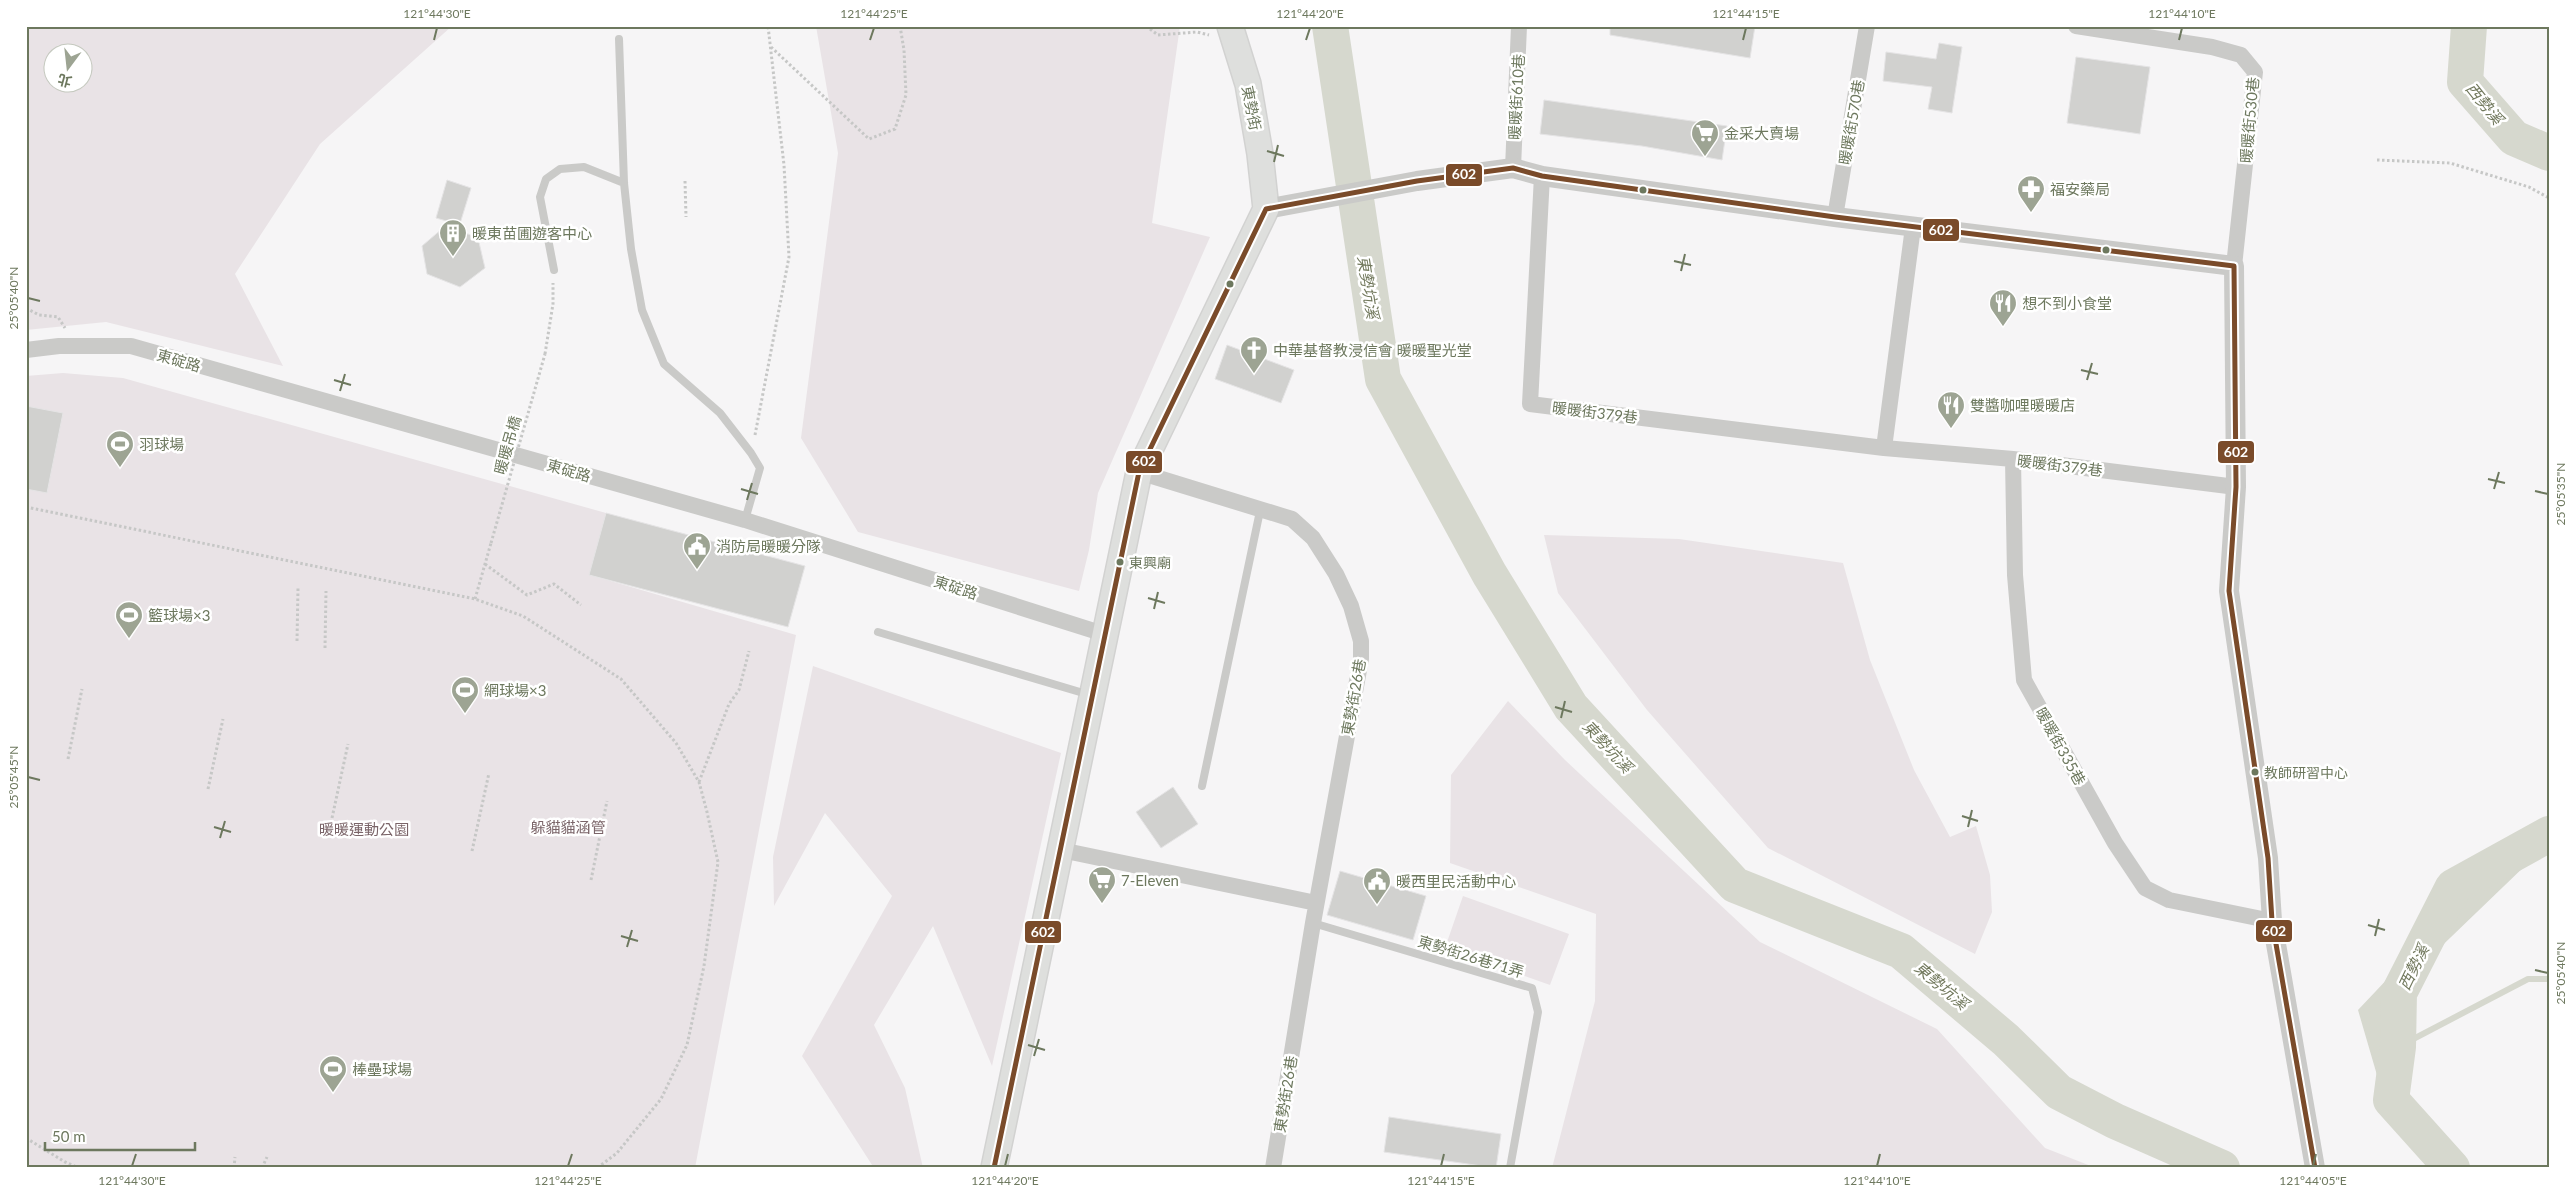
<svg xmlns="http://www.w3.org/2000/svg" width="2575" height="1194" font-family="Lato,'Noto Sans TC',sans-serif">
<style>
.green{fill:#e9e3e6;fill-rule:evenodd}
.water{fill:#d6d8ce}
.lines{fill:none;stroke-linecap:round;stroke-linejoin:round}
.stream{stroke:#d6d8ce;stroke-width:6}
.river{stroke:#d6d8ce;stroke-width:36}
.building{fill:#d1d1cf;stroke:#e5e4e5}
.primary-casing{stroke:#d2d2d1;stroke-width:28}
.path{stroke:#c6c7c6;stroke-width:3;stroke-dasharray:2.5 2.5;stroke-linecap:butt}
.service{stroke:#cacac8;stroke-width:8}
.minor{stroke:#cacac8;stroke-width:16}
.tertiary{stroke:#cacac8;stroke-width:20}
.primary{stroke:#dedfdd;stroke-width:25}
.path-bridge{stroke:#c6c7c6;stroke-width:3;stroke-dasharray:2.5 2.5;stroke-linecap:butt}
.bus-1-casing{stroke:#fff;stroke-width:9}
.bus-1{stroke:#7a4b2a;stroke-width:5}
.ticks{fill:none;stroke:#6d785e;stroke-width:2}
.bus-dot{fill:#6d785e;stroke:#fff;stroke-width:2}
.labels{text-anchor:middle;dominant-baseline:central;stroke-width:5;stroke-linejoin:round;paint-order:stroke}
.bus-label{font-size:14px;fill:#6d785e;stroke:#fff;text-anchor:start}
.street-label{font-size:15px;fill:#6d785e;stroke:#fff}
.poi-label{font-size:15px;fill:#6d785e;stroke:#fff;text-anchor:start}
.park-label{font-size:15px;fill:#7b6569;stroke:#fff}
.water-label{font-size:16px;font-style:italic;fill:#72795d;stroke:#fff}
.line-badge{stroke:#fff;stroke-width:2}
.badge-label{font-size:14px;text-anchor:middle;font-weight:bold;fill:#fff}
.neatline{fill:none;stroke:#6d785e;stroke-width:2}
.ticks-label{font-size:12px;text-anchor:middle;fill:#6d785e}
</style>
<rect width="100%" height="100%" fill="#f6f5f6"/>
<path class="green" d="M26 26H452L320 144 235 274 283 366 106 322 26 330ZM82 52V82H52V52Z
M816 26H1180L1152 223 1210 237 1098 493 1089 550 1079 591 858 532 801 438 838 153Z
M63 373 123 378 606 513 590 575 796 635 695 1168H26V376Z
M1544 535 1679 539 1843 563 1870 660 1914 770 1950 837 1976 826 1990 875 1992 912 1975 954 1768 848 1647 710 1558 593Z
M813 666 1061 753 992 1066 933 926 874 1025 905 1088 923 1168H874L802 1056 892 896 825 813 774 906 773 857Z
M1508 701 1565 760 1760 942 1937 1029 2045 1148 2096 1168H1552L1595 1001 1596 914 1450 863 1451 775Z
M1463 896 1569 934 1550 985 1445 948Z"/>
<path class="water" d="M2515 834 2530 861 2424 963 2387 1096 2453 1168H2440L2386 1106 2358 1010 2410 955Z"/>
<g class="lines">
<path class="stream" d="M2398 1047 2528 979H2549"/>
<path class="river" d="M1330 26 1383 379 1490 575 1571 707 1735 885 1901 951 2006 1040 2059 1092 2115 1121 2222 1168
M2469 26 2465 82 2514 138 2549 153
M2452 1168 2391 1100 2398 1047 2399 993 2453 887 2549 834"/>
</g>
<path class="building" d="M1610 26H1755L1750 58 1610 35Z
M1939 43 1962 47 1952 113 1928 109 1932 87 1883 81 1886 52 1936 59Z
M2076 57 2150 67 2140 134 2067 123Z
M1544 100 1727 126 1722 160 1642 146 1540 134Z
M447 180 471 188 458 230 478 238 485 268 460 287 427 274 422 246 450 222 436 218Z
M1227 345 1294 370 1281 403 1215 379Z
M26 406 63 413 47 493 26 489Z
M606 513 805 566 788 627 589 575Z
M1173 787 1198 824 1161 848 1136 812Z
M1340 871 1426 896 1413 940 1327 915Z
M1389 1117 1501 1134 1496 1168 1384 1152Z"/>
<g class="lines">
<g class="primary-casing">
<path id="primary" d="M994 1168 1139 472 1266 209 1260 154 1248 84 1230 26"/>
</g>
<path class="path" d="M1146 26 1158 35 1197 32 1209 35
M771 47 869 139 895 129 906 95 904 50 900 26
M2377 160 2450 163 2529 187 2549 198
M685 181 686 217
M26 308 39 315 58 317 65 328
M545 354 553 304V283
M755 435 789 257 784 165 768 26
M26 507 475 599 523 616 621 679 676 743 699 782 707 812 718 862 704 966 687 1045 661 1099 617 1153 597 1168
M485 564 527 595 554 584 581 605
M475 599 491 543
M297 641 298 588
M325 648 326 591
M68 759 82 689
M699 782 729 704 739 690 749 651
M208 789 223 719
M332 818 348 744
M472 851 489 773
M591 880 607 801
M26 1138 65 1162 79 1168
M234 1168 235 1157
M262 1168 267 1157"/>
<path class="service" d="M619 39 624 183 631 249 642 310 664 364 720 413 751 453 760 468 745 520
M554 270 540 197 546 179 560 169 584 167 624 183
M878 632 1090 695
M1202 786 1260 511
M1313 923 1532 988 1538 1012 1510 1168"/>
<path class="minor" d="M2076 26 2212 47 2241 55 2255 72 2234 266
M1513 168 1519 26
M1542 176 1530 404 1884 448 2013 459 2236 487
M1835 217 1867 26
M26 350 59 346H131L745 520 1104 634
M1884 448 1913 227
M2013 459 2015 575 2024 680 2115 843 2145 888 2169 900 2272 921
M1139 472 1292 519 1313 538 1336 574 1351 606 1361 641V659L1313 923 1273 1168
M1061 850 1316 903"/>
<path class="tertiary" d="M1266 209 1417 181 1513 168 1542 176 1835 217 2234 266 2236 487 2229 591 2268 858 2272 921 2315 1168"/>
<use href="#primary" class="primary"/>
<path class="path-bridge" d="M491 543 545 354"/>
<g class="bus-1-casing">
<path id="bus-1" d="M994 1168 1139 472 1266 209 1417 181 1513 168 1542 176 1835 217 2234 266 2236 487 2229 591 2268 858 2272 921 2315 1168"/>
</g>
<use href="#bus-1" class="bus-1"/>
</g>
<path class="ticks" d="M434 40 437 28M870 40 874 28M1306 40 1310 28M1743 40 1746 28M2179 40 2182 28M1267 151 1284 156M1274 162 1278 145M1674 261 1691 265M1681 271 1685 254M28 298 40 301M2081 370 2098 374M334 380 351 385M2087 380 2092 363M340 391 345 374M2488 479 2505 483M741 489 758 494M2494 489 2499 472M2535 491 2548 494M747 500 752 483M1148 598 1165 603M1154 609 1158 592M1555 707 1572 712M1561 718 1565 701M28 777 40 780M1962 816 1978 821M214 827 231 832M1968 827 1972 810M220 838 225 821M2368 925 2385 930M621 936 638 941M2375 936 2379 919M627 947 632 930M2535 970 2548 973M1028 1045 1045 1050M1034 1056 1039 1039M132 1166 136 1154M568 1166 572 1154M1005 1166 1008 1154M1441 1166 1444 1154M1877 1166 1880 1154M2313 1166 2316 1154"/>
<defs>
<g id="supermarket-pin" transform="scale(1.4375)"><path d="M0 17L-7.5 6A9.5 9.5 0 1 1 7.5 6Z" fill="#9da493" stroke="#fff"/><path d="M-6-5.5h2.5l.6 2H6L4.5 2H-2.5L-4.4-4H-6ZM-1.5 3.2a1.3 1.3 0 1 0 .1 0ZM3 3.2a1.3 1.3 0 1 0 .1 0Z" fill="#fff"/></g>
<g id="pharmacy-pin" transform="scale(1.4375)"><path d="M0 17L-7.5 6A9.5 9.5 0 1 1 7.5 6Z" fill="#9da493" stroke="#fff"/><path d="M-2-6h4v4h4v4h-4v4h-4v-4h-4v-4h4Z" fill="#fff"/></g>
<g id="building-pin" transform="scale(1.4375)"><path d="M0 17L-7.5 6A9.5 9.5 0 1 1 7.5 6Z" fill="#9da493" stroke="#fff"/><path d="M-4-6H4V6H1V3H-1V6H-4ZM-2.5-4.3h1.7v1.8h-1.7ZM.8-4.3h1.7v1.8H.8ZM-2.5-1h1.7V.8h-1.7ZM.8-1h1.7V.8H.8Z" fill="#fff"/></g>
<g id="restaurant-pin" transform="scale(1.4375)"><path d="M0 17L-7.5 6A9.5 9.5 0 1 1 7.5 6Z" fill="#9da493" stroke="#fff"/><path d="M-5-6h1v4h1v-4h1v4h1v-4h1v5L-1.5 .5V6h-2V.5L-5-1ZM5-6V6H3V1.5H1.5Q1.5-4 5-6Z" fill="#fff"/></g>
<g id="church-pin" transform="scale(1.4375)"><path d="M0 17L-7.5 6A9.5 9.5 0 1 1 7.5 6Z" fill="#9da493" stroke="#fff"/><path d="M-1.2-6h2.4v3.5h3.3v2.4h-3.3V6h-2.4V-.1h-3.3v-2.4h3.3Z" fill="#fff"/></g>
<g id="stadium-pin" transform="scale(1.4375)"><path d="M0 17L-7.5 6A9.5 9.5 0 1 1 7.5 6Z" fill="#9da493" stroke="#fff"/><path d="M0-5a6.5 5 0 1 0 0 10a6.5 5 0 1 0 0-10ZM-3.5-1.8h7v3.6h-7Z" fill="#fff"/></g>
<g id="civic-pin" transform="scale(1.4375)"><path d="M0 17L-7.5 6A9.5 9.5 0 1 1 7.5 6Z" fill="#9da493" stroke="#fff"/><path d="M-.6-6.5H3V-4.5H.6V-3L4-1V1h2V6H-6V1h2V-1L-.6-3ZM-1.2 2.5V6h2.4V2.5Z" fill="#fff"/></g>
</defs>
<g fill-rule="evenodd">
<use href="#supermarket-pin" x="1705" y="133"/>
<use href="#pharmacy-pin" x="2031" y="189"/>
<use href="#building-pin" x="453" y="233"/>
<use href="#restaurant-pin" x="2003" y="303"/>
<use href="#church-pin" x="1254" y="350"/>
<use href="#restaurant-pin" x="1951" y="405"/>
<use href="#stadium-pin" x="120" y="444"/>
<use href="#civic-pin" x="697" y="546"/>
<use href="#stadium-pin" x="129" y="615"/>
<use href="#stadium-pin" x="465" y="690"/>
<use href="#supermarket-pin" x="1102" y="880"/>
<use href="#civic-pin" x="1377" y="881"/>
<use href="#stadium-pin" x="333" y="1069"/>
</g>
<g class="bus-dot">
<circle cx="1643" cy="190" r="4.5"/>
<circle cx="2106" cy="250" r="4.5"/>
<circle cx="1230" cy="284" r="4.5"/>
<circle cx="1120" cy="562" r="4.5"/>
<circle cx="2255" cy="772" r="4.5"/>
</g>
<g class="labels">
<g class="bus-label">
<text x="1129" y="562">東興廟</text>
<text x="2264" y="772">教師研習中心</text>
</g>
<g class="street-label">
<text transform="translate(1516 97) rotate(-87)">暖暖街610巷</text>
<text transform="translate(1252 108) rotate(79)">東勢街</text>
<text transform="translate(2249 120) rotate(-85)">暖暖街530巷</text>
<text transform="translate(1851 122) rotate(-80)">暖暖街570巷</text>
<text transform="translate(179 360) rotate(16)">東碇路</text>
<text transform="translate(1595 412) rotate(7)">暖暖街379巷</text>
<text transform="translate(507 445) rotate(-74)">暖暖吊橋</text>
<text transform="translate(2060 465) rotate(7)">暖暖街379巷</text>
<text transform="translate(569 470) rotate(16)">東碇路</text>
<text transform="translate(956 587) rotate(18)">東碇路</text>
<text transform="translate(1353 697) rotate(-80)">東勢街26巷</text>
<text transform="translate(2061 746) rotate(61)">暖暖街335巷</text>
<text transform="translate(1471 956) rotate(17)">東勢街26巷71弄</text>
<text transform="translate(1285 1094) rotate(-81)">東勢街26巷</text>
</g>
<g class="poi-label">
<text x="1724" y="133">金采大賣場</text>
<text x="2050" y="189">福安藥局</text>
<text x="472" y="233">暖東苗圃遊客中心</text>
<text x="2022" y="303">想不到小食堂</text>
<text x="1273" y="350">中華基督教浸信會 暖暖聖光堂</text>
<text x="1970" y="405">雙醬咖哩暖暖店</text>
<text x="139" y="444">羽球場</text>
<text x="716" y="546">消防局暖暖分隊</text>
<text x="148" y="615">籃球場×3</text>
<text x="484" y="690">網球場×3</text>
<text x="1121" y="880">7-Eleven</text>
<text x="1396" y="881">暖西里民活動中心</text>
<text x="352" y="1069">棒壘球場</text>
</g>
<g class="park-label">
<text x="568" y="827">躲貓貓涵管</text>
<text x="364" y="829">暖暖運動公園</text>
</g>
<g class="water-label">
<text transform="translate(2485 103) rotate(51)">西勢溪</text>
<text transform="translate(1369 287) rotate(81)">東勢坑溪</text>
<text transform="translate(1608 746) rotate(47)">東勢坑溪</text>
<text transform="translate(2413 967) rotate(-64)">西勢溪</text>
<text transform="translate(1942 985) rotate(40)">東勢坑溪</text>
</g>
</g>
<g class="line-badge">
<rect x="1445" y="163" width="38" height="24" rx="5" fill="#7a4b2a"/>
<rect x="1922" y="218" width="38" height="24" rx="5" fill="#7a4b2a"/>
<rect x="2217" y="440" width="38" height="24" rx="5" fill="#7a4b2a"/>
<rect x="1125" y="450" width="38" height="24" rx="5" fill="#7a4b2a"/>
<rect x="2255" y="919" width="38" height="24" rx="5" fill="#7a4b2a"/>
<rect x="1024" y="920" width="38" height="24" rx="5" fill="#7a4b2a"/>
</g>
<g class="badge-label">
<text x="1464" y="179">602</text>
<text x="1941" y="235">602</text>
<text x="2236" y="457">602</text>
<text x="1144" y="466">602</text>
<text x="2274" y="936">602</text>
<text x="1043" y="937">602</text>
</g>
<rect width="2575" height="1194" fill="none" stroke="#ffffff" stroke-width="55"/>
<g transform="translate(68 68) rotate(195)"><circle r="24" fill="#ffffff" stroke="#c5c9bf"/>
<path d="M0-4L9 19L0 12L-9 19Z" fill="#9da493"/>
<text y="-8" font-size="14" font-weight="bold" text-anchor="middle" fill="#6d785e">北</text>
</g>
<path d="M45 1142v8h150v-8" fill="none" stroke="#6d785e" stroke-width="2.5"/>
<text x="52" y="1142" font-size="15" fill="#6d785e" stroke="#ffffff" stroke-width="4" paint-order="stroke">50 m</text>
<rect x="28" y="28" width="2520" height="1138" class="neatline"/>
<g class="ticks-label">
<text x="437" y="18">121°44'30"E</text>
<text x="874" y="18">121°44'25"E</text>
<text x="1310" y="18">121°44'20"E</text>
<text x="1746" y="18">121°44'15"E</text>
<text x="2182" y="18">121°44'10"E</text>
<text transform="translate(14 298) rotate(-90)" y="4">25°05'40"N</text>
<text transform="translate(2561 494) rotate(-90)" y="4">25°05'35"N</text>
<text transform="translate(14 777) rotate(-90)" y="4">25°05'45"N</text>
<text transform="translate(2561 973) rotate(-90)" y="4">25°05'40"N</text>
<text x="132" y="1185">121°44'30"E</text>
<text x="568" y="1185">121°44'25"E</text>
<text x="1005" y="1185">121°44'20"E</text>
<text x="1441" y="1185">121°44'15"E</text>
<text x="1877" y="1185">121°44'10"E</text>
<text x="2313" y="1185">121°44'05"E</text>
</g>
</svg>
